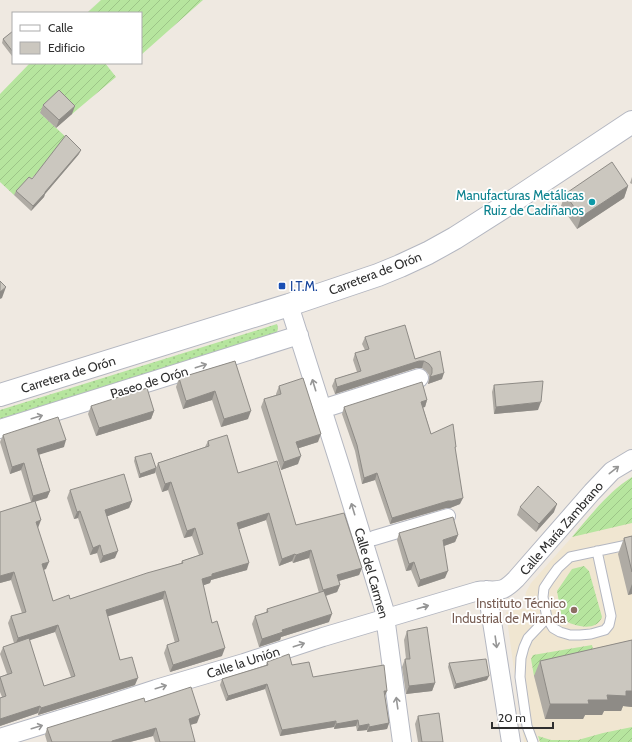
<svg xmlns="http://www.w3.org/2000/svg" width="632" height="742" font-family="Cabin,sans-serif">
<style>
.education{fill:#f0e6d1}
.grass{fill:url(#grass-dots)}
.garden{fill:url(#garden-furrows)}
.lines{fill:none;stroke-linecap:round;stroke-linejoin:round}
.service-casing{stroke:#b4b7c1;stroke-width:11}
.pedestrian-casing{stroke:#b4b7c1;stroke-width:16}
.minor-casing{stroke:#b4b7c1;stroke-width:20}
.tertiary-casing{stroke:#b4b7c1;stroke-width:24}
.service{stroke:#fff;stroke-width:9}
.pedestrian{stroke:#fff;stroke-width:14}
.minor{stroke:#fff;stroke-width:18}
.tertiary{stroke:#fff;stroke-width:22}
.wall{fill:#afaba4;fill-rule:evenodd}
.shaded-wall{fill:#8e8b86}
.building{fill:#cbc7bf;stroke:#8e8b86}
.oneway{stroke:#969696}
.culture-dot{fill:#0f9aa8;stroke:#fff;stroke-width:1.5}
.transit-dot{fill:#1a4fb4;stroke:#fff;stroke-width:1.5}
.education-dot{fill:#8d6e63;stroke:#fff;stroke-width:1.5}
.labels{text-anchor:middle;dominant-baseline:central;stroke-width:3.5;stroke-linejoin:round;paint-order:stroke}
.culture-label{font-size:13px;fill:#0d838f;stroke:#fff;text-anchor:end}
.street-label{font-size:13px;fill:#2e2e2e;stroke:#fff}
.transit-label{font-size:13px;fill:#164399;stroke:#fff;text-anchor:start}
.education-label{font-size:13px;fill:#785e54;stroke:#fff;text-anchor:end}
</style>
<defs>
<pattern id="grass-dots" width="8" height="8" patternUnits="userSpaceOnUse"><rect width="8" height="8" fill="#b6e59e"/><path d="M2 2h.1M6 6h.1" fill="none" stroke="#9dc588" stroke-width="1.8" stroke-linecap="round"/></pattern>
<pattern id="garden-furrows" width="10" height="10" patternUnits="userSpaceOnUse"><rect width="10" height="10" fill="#b6e59e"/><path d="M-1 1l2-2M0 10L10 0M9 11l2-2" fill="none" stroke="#9dc588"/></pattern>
</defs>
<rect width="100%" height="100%" fill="#efe9e1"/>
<path class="education" d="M632 477V742H524L506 612 527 608 525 598 526 592 531 583 572 537 587 519 615 489Z"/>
<path class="grass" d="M277 324 278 328 277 333 0 419V410Z"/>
<path class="garden" d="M101 0H203L141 55V13H87Z
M30 63H105L116 77 72 114 40 113 68 139 42 168 14 195 0 182V94Z
M632 477V523L572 537C590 516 608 492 632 477Z
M584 566 589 571 602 617C596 633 573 626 562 619L557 591 572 569Z
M592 645 596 662 534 676 531 659 533 655Z
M632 727V742H540L538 736 551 740H578L603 733Z"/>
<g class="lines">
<g class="service-casing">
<path id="service" d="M597 551 611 616 609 625 605 630 591 634 580 635H570L560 632 553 628 547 618 543 597 544 588 550 579 558 568 570 557 632 544
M533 742 527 726 520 677 521 658 524 647 528 638 547 618"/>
</g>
<g class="pedestrian-casing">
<path id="pedestrian" d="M374 538 448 516"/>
</g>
<g class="minor-casing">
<path id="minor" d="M289 305 343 475 384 609 402 742
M322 409 419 378
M0 429 299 335
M487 590 511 742
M0 738 113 703 156 689 244 663 323 637 478 591C486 589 495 592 503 589 508 587 512 583 516 579L592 492 612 471 632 459"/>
</g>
<g class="tertiary-casing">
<path id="tertiary" d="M0 395 289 305 378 275 400 266 428 253 455 238 513 201 632 122"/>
</g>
<use href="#service" class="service"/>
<use href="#pedestrian" class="pedestrian"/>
<use href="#minor" class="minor"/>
<use href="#tertiary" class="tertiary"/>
</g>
<path class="wall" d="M13 31V55L12 56 2 43 3 39Z
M43 105 72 114 56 128 40 113Z
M79 154 45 194 44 197 31 211 14 195 16 191 32 179Z
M632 177V184L630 183Z
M628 186 624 198 577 229 561 206 565 194Z
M365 337 415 359 440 351 442 379 428 384 429 379V375L426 371 422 368H416L335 394 332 386 335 379 357 372 353 360 355 353 365 350 362 344Z
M235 361 248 419 221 427 212 400 183 409 176 387 179 378Z
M494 385 538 410 494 414 492 392Z
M279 386 318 442 299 448 298 464 281 470 261 407 264 399 276 395V394Z
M427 400 425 407H423L431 434 455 448 460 504 450 508H446L390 524 375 480 362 484 355 451 342 414 344 407Z
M91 406 154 411 151 419 96 436 88 414Z
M3 435 64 447 39 454 50 491 47 498 35 501 38 528 46 569 43 570 53 601 70 599 181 563 182 561 199 555 192 536 184 538 168 490 162 492 155 471V473L139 478 134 461 135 457 156 468 158 463 205 447 208 441 238 473 296 525 362 568 359 575 339 581 340 585 337 592 326 596 329 622 281 637 280 640 259 647 252 624 255 616 266 612 267 609 319 593 309 558 293 563 292 561 279 566 266 520 239 529 247 570 211 580 210 583 203 585 212 623 222 656 170 672 164 653 167 645 175 643 163 599 131 608 107 616 120 660 135 685 38 715V713L0 726V698L2 697 0 692V677L7 674 0 654 3 647 14 643 8 623 11 616 22 613 11 580 0 583V512L31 502 21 470 10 474 0 442ZM55 632 71 677 44 686 29 640Z
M70 490 132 501 129 508 107 516 115 558 100 563 97 553 90 555 78 518 74 519 67 498Z
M520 507 554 512 536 532 517 515Z
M399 533 458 535 455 542 444 546 445 578 418 587 411 570 406 571 397 540Z
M632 536V594L628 595 618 554 624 538Z
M407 631 435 683 432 691 406 694 402 667 405 659H406L404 640Z
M632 640V707L623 706 621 711H604L602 715H585L583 719H545L534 676 540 661Z
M267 662 292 665 313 677 385 696 389 723 387 729 367 732V730L357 731 356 726 334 729V727L280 736 265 689 226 701 220 685 222 679 266 665Z
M449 663 487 680 454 689 448 667Z
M145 702 197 723 190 725 195 742H155L153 736 130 742H47L45 735 47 728Z
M418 716 443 742H418L415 724Z"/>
<path class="shaded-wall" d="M75 106 72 114 56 128 59 120Z
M81 150 79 154 45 194 44 197 31 211 33 206Z
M628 186 624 198 577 229 581 217Z
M6 287 2 298 0 299V292Z
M419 361H424L422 368H416L335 394 337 387Z
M444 373 442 379 428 384 430 377Z
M215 391 212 400 183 409 186 401Z
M427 400 425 407 419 409 421 402Z
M541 402 538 410 494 414 496 407Z
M154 411 151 419 96 436 99 428Z
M251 411 248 419 221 427 224 419Z
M321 434 318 442 293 450 296 442Z
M66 440 64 447 35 456 37 449Z
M301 456 298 464 281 470 284 462Z
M24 463 21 470 10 474 12 467Z
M156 468 155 473 139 478 140 474Z
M377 473 375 480 362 484 364 478Z
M171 482 168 490 162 492 165 484Z
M50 491 47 498 31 503 33 496Z
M463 498 460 504 450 508H446L390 524 392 518 448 501Z
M132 501 129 508 103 518 105 510Z
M557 504 554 512 536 532 539 524Z
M80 511 78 518 74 519 77 512Z
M269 513 266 520 234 531 237 523Z
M41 520 38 528 33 529 36 522Z
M195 528 192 536 184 538 187 531Z
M458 535 455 542 441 547 443 540Z
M100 545 97 553 90 555 93 548Z
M311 550 309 558 293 563 296 555Z
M118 551 115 558 100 563 103 556Z
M295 554 292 561 279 566 282 559Z
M49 562 46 569 39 571 42 564Z
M414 562 411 570 406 571 409 564Z
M249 563 247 570 211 580 210 583 199 587 202 579 212 574Z
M362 568 359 575 335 582 337 575Z
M448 571 445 578 418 587 420 580Z
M14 572 11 580 0 583V576Z
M632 584V594L628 595Z
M340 585 337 592 321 597 323 590Z
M165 591 163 599 103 618 106 610Z
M332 614 329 622 281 637 280 640 259 647 262 639 282 630Z
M58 625 55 632 15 645 18 638Z
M225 648 222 656 170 672 173 665Z
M489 676 487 680 454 689 456 684Z
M138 678 135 685 38 715 41 708Z
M435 683 432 691 406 694 409 686Z
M267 684 265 689 226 701 228 696Z
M384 691H387L385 696Z
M626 691H632V707L623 706 621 711H604L602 715H585L583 719H545L550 704 588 700Z
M40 706 38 713 0 726V719Z
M200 715 197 723 186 726 189 719Z
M358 720 356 726 334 729 336 724Z
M336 721 334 727 280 736 282 730Z
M389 723 387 729 367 732 369 727Z
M369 724 367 730 357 731 359 726Z
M156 728 153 736 130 742H111L112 741Z"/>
<path class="building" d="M13 31V52L3 39Z
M59 90 75 106 59 120 43 105Z
M66 135 81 150 45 192V193L33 206 16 191 29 177 32 179Z
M612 162 628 186 581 217 565 194Z
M0 281 6 287 0 292Z
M405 325 415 359 440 351 444 373 430 377 432 373V368L429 364 424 361H419L337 387 335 379 361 371 355 353 369 349 365 337Z
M235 361 251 411 224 419 215 391 186 401 179 378Z
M303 378 321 434 296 442 301 456 284 462 264 399 281 394 279 386Z
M543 381 541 402 496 407 494 385Z
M422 382 427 400 421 402 431 434 453 424 456 447H455L463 498 452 501H448L392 518 377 473 364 478 357 445 344 407Z
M147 388 154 411 99 428 91 406Z
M58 417 66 440 37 449 50 491 33 496 24 463 12 467 3 435Z
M227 435 238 473 277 461 296 525 344 513 362 568 337 575 340 585 323 590 311 550 296 555 295 554 282 559 269 513 237 523 249 563 212 574V576L202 579 212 623 217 621 225 648 173 665 167 645 179 641 165 591 134 601 106 610 120 660 132 657 138 678 41 708 40 706 0 719V698L6 696 0 677 12 673 3 647 29 638 44 686 75 676 58 625 18 638 11 616 26 612 14 572 0 576V512L35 501 41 520 36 522 49 562 42 564 53 601 69 595 70 599 147 573 183 563 182 561 203 554 195 528 187 531 171 482 165 484 158 463 209 446 208 441Z
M151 453 156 468 140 474 135 457Z
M124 474 132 501 105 510 118 551 103 556 100 545 93 548 80 511 77 512 70 490Z
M538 486 557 504 539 524 520 507Z
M453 517 458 535 443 540 448 571 420 580 414 562 409 564 399 533Z
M632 536V572L624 538Z
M324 591 332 614 282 630 283 632 262 639 255 616 268 612 267 609Z
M427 627 435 683 409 686 405 659H410L407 631Z
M632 640V691H626V696L607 695 608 700H588L589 704H550L540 661Z
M289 654 292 665 309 662 313 677 384 665 387 691H384L389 723 369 727V724L359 726 358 720 336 724V721L282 730 267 684 228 696 222 679 268 665 267 662Z
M486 659 489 676 456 684 449 663Z
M191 687 200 715 189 719 195 742H160L156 728 112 741V742H52L47 728 144 698 145 702Z
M439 713 443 742H422L418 716Z"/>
<defs><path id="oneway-shaft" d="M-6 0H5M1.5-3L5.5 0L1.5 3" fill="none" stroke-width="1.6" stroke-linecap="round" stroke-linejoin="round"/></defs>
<g class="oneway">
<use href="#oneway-shaft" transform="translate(201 366) rotate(-18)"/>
<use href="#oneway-shaft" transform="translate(314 385) rotate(-107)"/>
<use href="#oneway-shaft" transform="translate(37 417) rotate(-17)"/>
<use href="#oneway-shaft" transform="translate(614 470) rotate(-38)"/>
<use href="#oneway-shaft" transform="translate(353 509) rotate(-107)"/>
<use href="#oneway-shaft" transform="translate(423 607) rotate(-16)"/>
<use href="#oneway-shaft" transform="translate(496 642) rotate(82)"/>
<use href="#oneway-shaft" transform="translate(299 645) rotate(-18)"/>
<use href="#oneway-shaft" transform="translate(161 687) rotate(-17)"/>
<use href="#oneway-shaft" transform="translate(397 703) rotate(-98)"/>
<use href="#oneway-shaft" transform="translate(37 727) rotate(-17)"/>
</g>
<circle class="culture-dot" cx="592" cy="202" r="4"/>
<rect class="transit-dot" x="278" y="282" width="8" height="8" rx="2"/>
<circle class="education-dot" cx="574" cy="610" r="4"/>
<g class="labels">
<g class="culture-label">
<text x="584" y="195">Manufacturas Metálicas<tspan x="584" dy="15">Ruiz de Cadiñanos</tspan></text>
</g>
<g class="street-label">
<text transform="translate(375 273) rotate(-21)">Carretera de Orón</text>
<text transform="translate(68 374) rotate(-17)">Carretera de Orón</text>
<text transform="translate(149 382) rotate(-17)">Paseo de Orón</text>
<text transform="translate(561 528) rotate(-49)">Calle María Zambrano</text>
<text transform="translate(372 573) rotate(74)">Calle del Carmen</text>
<text transform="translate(243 662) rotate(-18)">Calle la Unión</text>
</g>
<g class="transit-label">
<text x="290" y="286">I.T.M.</text>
</g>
<g class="education-label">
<text x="566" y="603">Instituto Técnico<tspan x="566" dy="15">Industrial de Miranda</tspan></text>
</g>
</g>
<rect x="12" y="12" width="130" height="52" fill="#ffffff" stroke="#ababab"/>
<rect x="20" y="25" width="20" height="6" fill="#ffffff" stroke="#ababab"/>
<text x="48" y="32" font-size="12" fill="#2e2e2e">Calle</text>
<rect x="20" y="42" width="20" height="12" fill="#cbc7bf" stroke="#ababab"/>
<text x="48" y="52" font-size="12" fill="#2e2e2e">Edificio</text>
<path d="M492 722v6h61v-6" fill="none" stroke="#2e2e2e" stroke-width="2"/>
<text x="498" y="722" font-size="12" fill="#2e2e2e" stroke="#ffffff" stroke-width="3" paint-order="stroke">20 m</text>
</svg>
